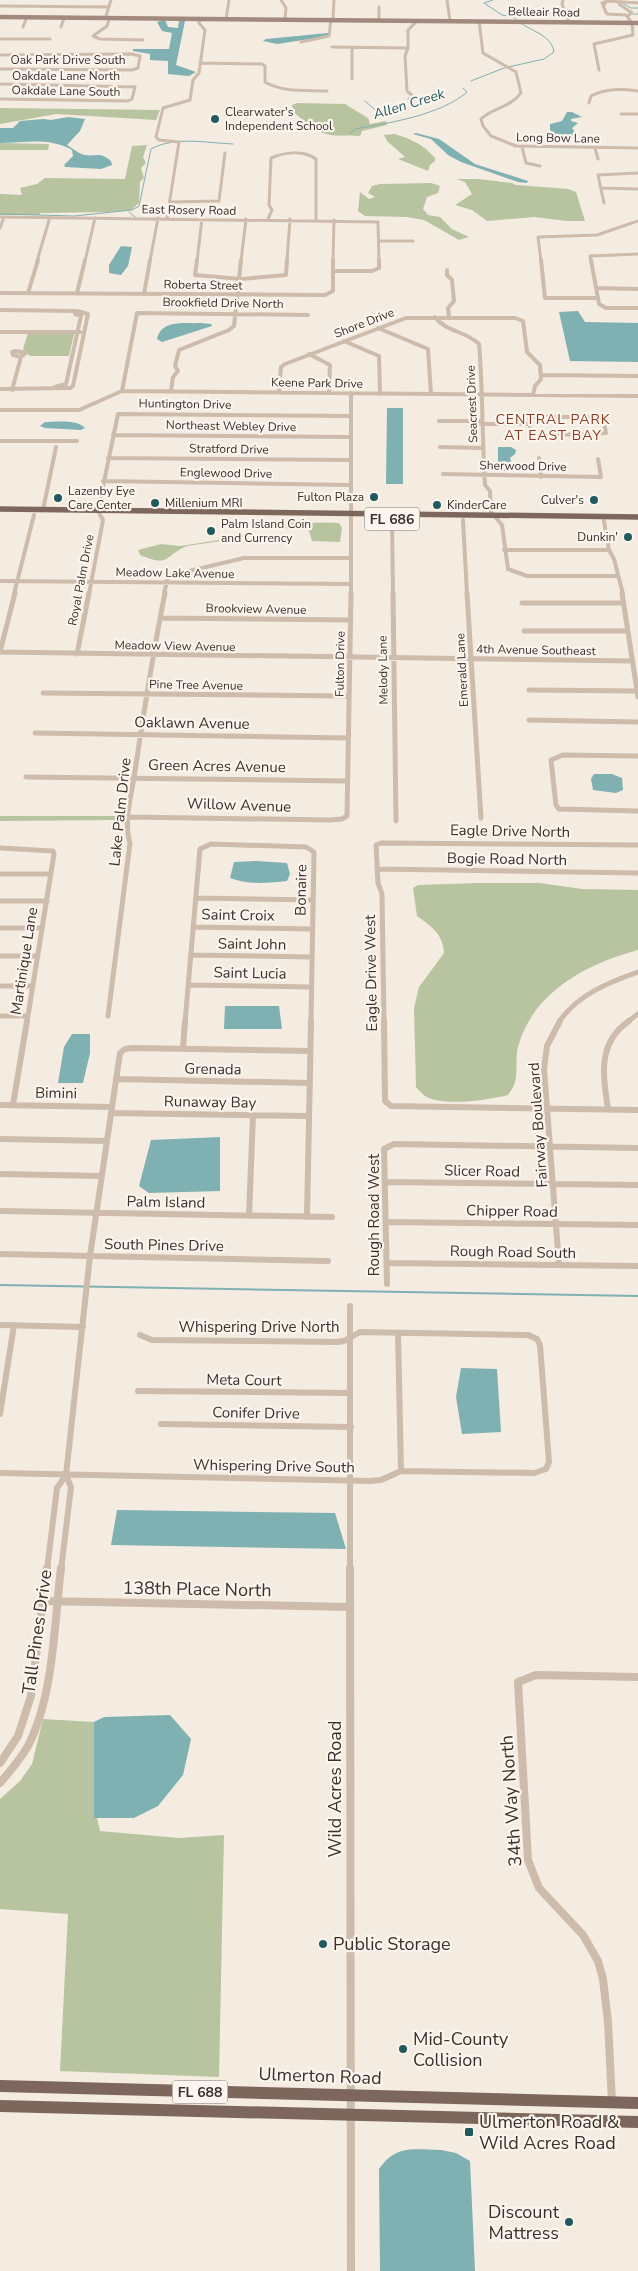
<svg xmlns="http://www.w3.org/2000/svg" width="638" height="2271" font-family="'Nunito Sans',sans-serif">
<style>
.green{fill:#b8c4a0}
.water{fill:#7fb0b2}
.lines{fill:none;stroke-linecap:round;stroke-linejoin:round}
.stream-far1{stroke:#7fb0b2;stroke-width:1}
.stream{stroke:#7fb0b2;stroke-width:2}
.street-far4{stroke:#cdbbac;stroke-width:3}
.street-far3{stroke:#cdbbac;stroke-width:4}
.street-far2{stroke:#cdbbac;stroke-width:5}
.street-far1{stroke:#cdbbac;stroke-width:6}
.street{stroke:#cdbbac;stroke-width:8}
.secondary{stroke:#a18a7d;stroke-width:4.5}
.primary-far1{stroke:#7d675c;stroke-width:5.5}
.primary{stroke:#7d675c;stroke-width:12}
.poi-dot{fill:#1f5a5e;stroke:#fbf5ee;stroke-width:2}
.labels{text-anchor:middle;dominant-baseline:central;stroke-width:4.5;stroke-linejoin:round;paint-order:stroke}
.far-street-label{font-size:12px;fill:#3b302b;stroke:#fbf5ee}
.far-poi-label{font-size:12px;fill:#3b302b;stroke:#fbf5ee;text-anchor:start}
.far-water-label{font-size:14px;font-style:italic;fill:#1f5a5e;stroke:#fbf5ee}
.far-neighbourhood-label{font-size:14px;letter-spacing:1px;fill:#8c3b22;stroke:#fbf5ee}
.shield{fill:#fbf5ee;stroke:#756b66;stroke-width:1}
.shield-label{font-size:14px;font-weight:bold;fill:#3b302b}
.street-label{font-size:15px;fill:#3b302b;stroke:#fbf5ee}
.near-street-label{font-size:18px;fill:#3b302b;stroke:#fbf5ee}
.near-poi-label{font-size:18px;fill:#3b302b;stroke:#fbf5ee;text-anchor:start}
</style>
<rect width="100%" height="100%" fill="#f4ebe1"/>
<path class="green" d="M297 103 345 104 368 118 370 124 386 121 387 125 362 131 360 136C333 135 326 139 304 121 298 116 293 113 292 105Z
M0 108 160 110 156 120 56 114 0 124Z
M394 134C410 138 424 145 435 158V161L430 165 428 171 398 159 405 157 387 141 384 135Z
M0 143 49 144 48 150H0Z
M147 145 143 157 146 163 141 168 144 178 140 182 139 203 131 210 108 212 40 213V215H0V194L22 195 20 188 37 184 45 178 125 179 132 146Z
M456 179H478L512 183 516 185 568 189 576 192 585 221H567L534 217 487 221 472 210 455 205 472 194 465 182Z
M431 183 440 186 438 193 427 197 423 209 428 215 440 217 452 229 469 237 459 240 424 220 407 217 365 216 358 211 360 192 369 199 375 197 368 193 372 186 380 184Z
M28 333 74 334 69 356H30L23 349Z
M291 521C307 525 323 521 339 523L342 528 340 542 312 541 309 531 305 528 257 529 255 525 262 522Z
M240 534H245L249 537 187 546C163 556 171 568 140 555L138 550 161 544 180 546 232 538Z
M0 816H118L115 820 0 821Z
M478 883H539L583 889 638 890V950C586 964 533 992 518 1047 515 1058 518 1071 515 1082 514 1086 511 1091 508 1095 488 1100 444 1107 425 1096 422 1094 419 1090 416 1087L414 1008 419 987 444 953C443 934 432 927 417 916L413 888 418 885Z
M43 1719 94 1722V1818H97L100 1831 179 1838 224 1835 219 2077 60 2071 68 1914 0 1909V1799L20 1781 32 1764Z"/>
<path class="water" d="M165 20 168 27 178 28 179 21H185L176 65 196 72 189 76 168 74V61L150 60V54L133 51V49H169L172 33 162 31 157 22Z
M328 33V35L323 37 277 44 263 41 266 39Z
M567 112H572L582 117 571 119V121L578 123 572 128 578 136H557L550 130V124L562 121Z
M68 117 85 119 80 131 67 145C72 148 79 154 85 155 98 157 99 151 111 161L112 165 101 169 65 167 64 165 73 156 72 150C49 137 25 143 0 143V128H13L20 121 43 119 51 120Z
M416 133 439 139 475 164 528 181 527 183 518 182 461 162 448 155 431 139 413 134Z
M121 246 132 247 128 266 121 275 109 273V265Z
M578 311 585 322 638 323V362L570 361 559 312Z
M201 323 211 324 212 326 162 342 157 339C162 319 184 324 201 323Z
M387 408H403V484H386Z
M45 422C56 422 77 419 85 428L81 430 45 428 40 426Z
M498 447H511L516 450 515 454 510 458 514 471H498Z
M594 774H612L622 778 623 790 616 793 593 790 591 779Z
M256 861 287 863 290 874 287 881C269 883 248 885 230 878L234 862Z
M225 1006H279L282 1029H224Z
M72 1034H90V1053L83 1083H58L64 1047Z
M220 1137V1191L149 1193 139 1186 151 1140Z
M461 1368 497 1369 501 1432 462 1434 456 1397Z
M117 1510 335 1513 346 1549 111 1545Z
M170 1715 191 1739 183 1775 158 1806 134 1818H94V1722L104 1717Z
M441 2150 456 2153 470 2161 475 2271H380L379 2169C397 2144 413 2150 441 2150Z"/>
<g class="lines">
<path class="stream-far1" d="M622 3 631 8H638
M634 14H638
M471 81 504 68 544 59 554 52C551 32 525 31 514 17L502 15 484 3 493 0
M365 101 383 117
M350 134 355 129C389 123 441 115 467 92L463 88
M129 212 135 217
M0 214 74 216 132 210 139 206 151 149C174 136 208 143 233 144"/>
<path class="stream" d="M0 1285 638 1296"/>
<path class="street-far4" d="M111 0 106 16 109 20 107 26 93 36 100 39 143 40
M281 0 286 8 285 19
M447 0 450 21
M563 0 562 4 569 22
M620 2 619 4 632 13 629 15
M602 3 608 1 638 3
M602 3 605 4 603 6 607 14 626 15
M0 6 109 7
M379 7V20
M226 19 229 0
M333 19 334 0
M479 21 483 53 516 72 521 93C511 107 493 108 481 119L483 126 491 136 516 146 638 148
M23 27 27 17
M61 27 64 18
M0 39H50
M301 42 329 36 331 19
M332 47 408 48
M352 48V79
M0 55 131 54 140 56 138 68 132 70 0 69
M200 63 262 64 265 66V82C284 93 306 90 327 91
M599 70 594 44 633 35 632 23 626 15
M0 84 135 87 132 99 128 101 0 99
M409 99 413 96 407 91 405 56 408 48V30L418 20
M589 103 591 96C606 88 622 89 638 91
M621 114H638
M522 147 526 163 540 166
M595 148 598 159
M601 188 638 189
M170 202 219 201 225 153
M604 203 598 175 638 173
M0 217 378 222 379 261
M167 218 179 142 159 140 156 137 163 108 190 100 193 80 199 73 205 30 199 23 200 19
M268 219 272 210 269 205 271 158C285 152 303 150 316 159V220
M0 228 4 217
M379 241H413
M37 261 50 217
M85 261 95 218
M150 261 158 218
M197 261 202 219
M241 261 246 219
M287 261 290 219
M333 261 334 220
M541 261 538 237 597 235 638 221
M591 261 590 256 638 254"/>
<path class="street-far3" d="M197 260 195 275 241 279 286 275 287 260
M541 260 545 298H597
M591 260 599 304 606 308H638
M447 270V275L452 280 454 301 448 308 449 318
M333 271H372L379 268V260
M596 288 638 289
M0 293 325 295 333 291V260
M28 293 38 260
M77 293 85 260
M144 294 150 260
M0 310 77 311 88 314 73 386 70 388 0 389
M435 317C446 332 466 331 479 344 483 391 482 438 485 485L490 491 491 512 502 525 508 569 527 576H618
M378 328 428 349 431 394
M0 332H80
M344 341 379 356 380 394
M16 351 26 353 21 357 13 355 12 352Z
M309 354 330 365 329 393
M541 375 638 376
M55 387 66 384 81 316 75 314
M12 390 21 357
M122 391 137 313 308 315
M171 391 173 377 178 371 175 366 179 350 229 330 234 326 241 260
M279 392 281 367 285 364 406 318H515L523 321 527 352 540 365 541 379 535 386 533 395
M351 393V594
M0 410H79L122 391 638 396
M529 417H603L606 433 531 436Z
M439 421H481
M481 424H528
M113 435 350 437
M0 441H77
M440 447 483 448
M108 458 350 460
M539 458 541 477
M443 474 601 477 598 459
M103 481 350 485
M43 510 56 447
M392 519 393 594
M463 520 467 594
M604 521 609 550
M504 550H609
M609 550 614 559 623 594
M0 581 351 584
M14 594 34 515
M89 594 103 520 98 511 118 414 351 416
M164 594 168 576 244 558H351"/>
<path class="street-far2" d="M393 593 396 821
M467 593 481 818
M622 593 638 697
M522 603H623
M161 618 351 620
M524 631H628
M0 652 632 661
M0 652 15 593
M77 654 89 593
M529 690 637 691
M43 693 349 696
M529 720 638 722
M35 733 348 738
M638 756 563 755 551 760 556 805 559 809 638 811
M26 777 347 781
M129 817 330 820 342 819 347 816 351 593
M0 848 53 851 54 854 27 1022
M377 869 638 873
M0 874H51
M196 898 313 900
M0 901H47
M193 927 313 929
M0 928H42
M191 955 312 957
M0 956H38
M189 985 311 987
M0 986H33
M0 1016H28
M108 1016 130 843C123 821 132 793 135 771 144 711 153 652 165 593
M185 1022 200 849 211 844 306 847 314 852 311 1022
M384 1022 382 894 378 883 376 845 381 843 638 845
M559 1022C577 995 609 982 638 972
M627 1022 638 1014"/>
<path class="street-far1" d="M384 1021 385 1101 391 1106 638 1110
M183 1048 185 1021
M116 1079 310 1083
M0 1105 112 1107
M13 1105 27 1021
M608 1109C603 1075 597 1043 629 1021
M111 1113 309 1116
M0 1139 107 1141
M0 1174 102 1176
M386 1182 638 1185
M0 1211 332 1217
M249 1216 253 1115
M307 1217 311 1021
M386 1222 638 1225
M0 1254 328 1261
M387 1263 638 1266
M559 1265 544 1069 547 1046 560 1021
M387 1284 384 1149 394 1144 638 1148
M350 1306V1570
M0 1325 83 1327
M398 1333 401 1471
M138 1391 350 1393
M0 1414 14 1325
M161 1424 351 1427
M0 1473 370 1481 381 1480 401 1471 534 1473 546 1469 549 1462 540 1345 537 1339 528 1335 360 1332 344 1341 337 1342 152 1340 140 1335
M47 1570 57 1488 66 1475 90 1256 120 1053 125 1049 132 1048 310 1051
M61 1570 71 1487 66 1475"/>
<path class="street" d="M350 1568 351 2271
M43 1601 350 1607
M0 1763 18 1736 31 1696 47 1568
M0 1783C10 1771 20 1760 28 1746 54 1695 54 1625 61 1568
M612 2102 608 2022 603 1979 598 1961 583 1935 539 1888 528 1860 518 1682 536 1675 638 1677"/>
<path class="secondary" d="M0 17 638 23"/>
<path class="primary-far1" d="M0 509 638 517"/>
<path class="primary" d="M0 2086 638 2103
M0 2106 638 2122"/>
</g>
<g class="poi-dot">
<circle cx="215" cy="119" r="5"/>
<circle cx="374" cy="497" r="5"/>
<circle cx="58" cy="498" r="5"/>
<circle cx="594" cy="500" r="5"/>
<circle cx="155" cy="503" r="5"/>
<circle cx="437" cy="505" r="5"/>
<circle cx="211" cy="531" r="5"/>
<circle cx="628" cy="537" r="5"/>
<circle cx="323" cy="1944" r="5"/>
<circle cx="403" cy="2049" r="5"/>
<rect x="464" y="2127" width="10" height="10" rx="2.5"/>
<circle cx="569" cy="2222" r="5"/>
</g>
<g class="labels">
<g class="far-street-label">
<text transform="translate(544 12) rotate(1)">Belleair Road</text>
<text x="68" y="60">Oak Park Drive South</text>
<text x="66" y="76">Oakdale Lane North</text>
<text transform="translate(66 91) rotate(1)">Oakdale Lane South</text>
<text transform="translate(558 138) rotate(1)">Long Bow Lane</text>
<text transform="translate(189 210) rotate(1)">East Rosery Road</text>
<text transform="translate(203 285) rotate(1)">Roberta Street</text>
<text transform="translate(223 303) rotate(1)">Brookfield Drive North</text>
<text transform="translate(364 323) rotate(-21)">Shore Drive</text>
<text transform="translate(317 383) rotate(1)">Keene Park Drive</text>
<text transform="translate(185 404) rotate(1)">Huntington Drive</text>
<text transform="translate(472 404) rotate(-92)">Seacrest Drive</text>
<text transform="translate(231 426) rotate(1)">Northeast Webley Drive</text>
<text transform="translate(229 449) rotate(1)">Stratford Drive</text>
<text transform="translate(523 466) rotate(1)">Sherwood Drive</text>
<text transform="translate(226 473) rotate(1)">Englewood Drive</text>
<text transform="translate(175 573) rotate(1)">Meadow Lake Avenue</text>
<text transform="translate(81 580) rotate(-79)">Royal Palm Drive</text>
<text transform="translate(256 609) rotate(1)">Brookview Avenue</text>
<text transform="translate(175 646) rotate(1)">Meadow View Avenue</text>
<text transform="translate(536 650) rotate(1)">4th Avenue Southeast</text>
<text transform="translate(340 664) rotate(-89)">Fulton Drive</text>
<text transform="translate(383 670) rotate(-91)">Melody Lane</text>
<text transform="translate(462 670) rotate(-93)">Emerald Lane</text>
<text transform="translate(196 685) rotate(1)">Pine Tree Avenue</text>
</g>
<g class="far-poi-label">
<text x="225" y="112">Clearwater's<tspan x="225" dy="14">Independent School</tspan></text>
<text x="68" y="491">Lazenby Eye<tspan x="68" dy="14">Care Center</tspan></text>
<text x="364" y="497" text-anchor="end">Fulton Plaza</text>
<text x="584" y="500" text-anchor="end">Culver's</text>
<text x="165" y="503">Millenium MRI</text>
<text x="447" y="505">KinderCare</text>
<text x="221" y="524">Palm Island Coin<tspan x="221" dy="14">and Currency</tspan></text>
<text x="618" y="537" text-anchor="end">Dunkin'</text>
</g>
<g class="far-water-label">
<text transform="translate(409 104) rotate(-17)">Allen Creek</text>
</g>
<g class="far-neighbourhood-label">
<text x="553" y="419">CENTRAL PARK<tspan x="553" dy="16">AT EAST BAY</tspan></text>
</g>
<g class="shield">
<rect x="364.5" y="507.5" width="55" height="23" rx="4"/>
<rect x="172.5" y="2080.5" width="55" height="23" rx="4"/>
</g>
<g class="shield-label">
<text x="392" y="519">FL 686</text>
<text x="200" y="2092">FL 688</text>
</g>
<g class="street-label">
<text transform="translate(192 723) rotate(1)">Oaklawn Avenue</text>
<text transform="translate(217 766) rotate(1)">Green Acres Avenue</text>
<text transform="translate(239 805) rotate(2)">Willow Avenue</text>
<text transform="translate(120 812) rotate(-84)">Lake Palm Drive</text>
<text transform="translate(510 831) rotate(1)">Eagle Drive North</text>
<text transform="translate(507 859) rotate(1)">Bogie Road North</text>
<text transform="translate(301 890) rotate(-89)">Bonaire</text>
<text transform="translate(238 915) rotate(1)">Saint Croix</text>
<text transform="translate(252 944) rotate(1)">Saint John</text>
<text transform="translate(24 961) rotate(-81)">Martinique Lane</text>
<text transform="translate(250 973) rotate(1)">Saint Lucia</text>
<text transform="translate(371 973) rotate(-91)">Eagle Drive West</text>
<text transform="translate(213 1069) rotate(1)">Grenada</text>
<text transform="translate(56 1093) rotate(1)">Bimini</text>
<text transform="translate(210 1102) rotate(1)">Runaway Bay</text>
<text transform="translate(538 1125) rotate(-94)">Fairway Boulevard</text>
<text transform="translate(482 1171) rotate(1)">Slicer Road</text>
<text transform="translate(166 1202) rotate(1)">Palm Island</text>
<text transform="translate(512 1211) rotate(1)">Chipper Road</text>
<text transform="translate(374 1215) rotate(-90)">Rough Road West</text>
<text transform="translate(164 1245) rotate(1)">South Pines Drive</text>
<text transform="translate(513 1252) rotate(1)">Rough Road South</text>
<text x="259" y="1327">Whispering Drive North</text>
<text transform="translate(244 1380) rotate(1)">Meta Court</text>
<text transform="translate(256 1413) rotate(1)">Conifer Drive</text>
<text transform="translate(274 1466) rotate(1)">Whispering Drive South</text>
</g>
<g class="near-street-label">
<text transform="translate(197 1589) rotate(1)">138th Place North</text>
<text transform="translate(37 1632) rotate(-82)">Tall Pines Drive</text>
<text transform="translate(335 1789) rotate(-90)">Wild Acres Road</text>
<text transform="translate(511 1801) rotate(-94)">34th Way North</text>
<text transform="translate(320 2076) rotate(2)">Ulmerton Road</text>
</g>
<g class="near-poi-label">
<text x="333" y="1944">Public Storage</text>
<text x="413" y="2039">Mid-County<tspan x="413" dy="21">Collision</tspan></text>
<text x="479" y="2122">Ulmerton Road &amp;<tspan x="479" dy="21">Wild Acres Road</tspan></text>
<text x="559" y="2212" text-anchor="end">Discount<tspan x="559" dy="21">Mattress</tspan></text>
</g>
</g>
</svg>
